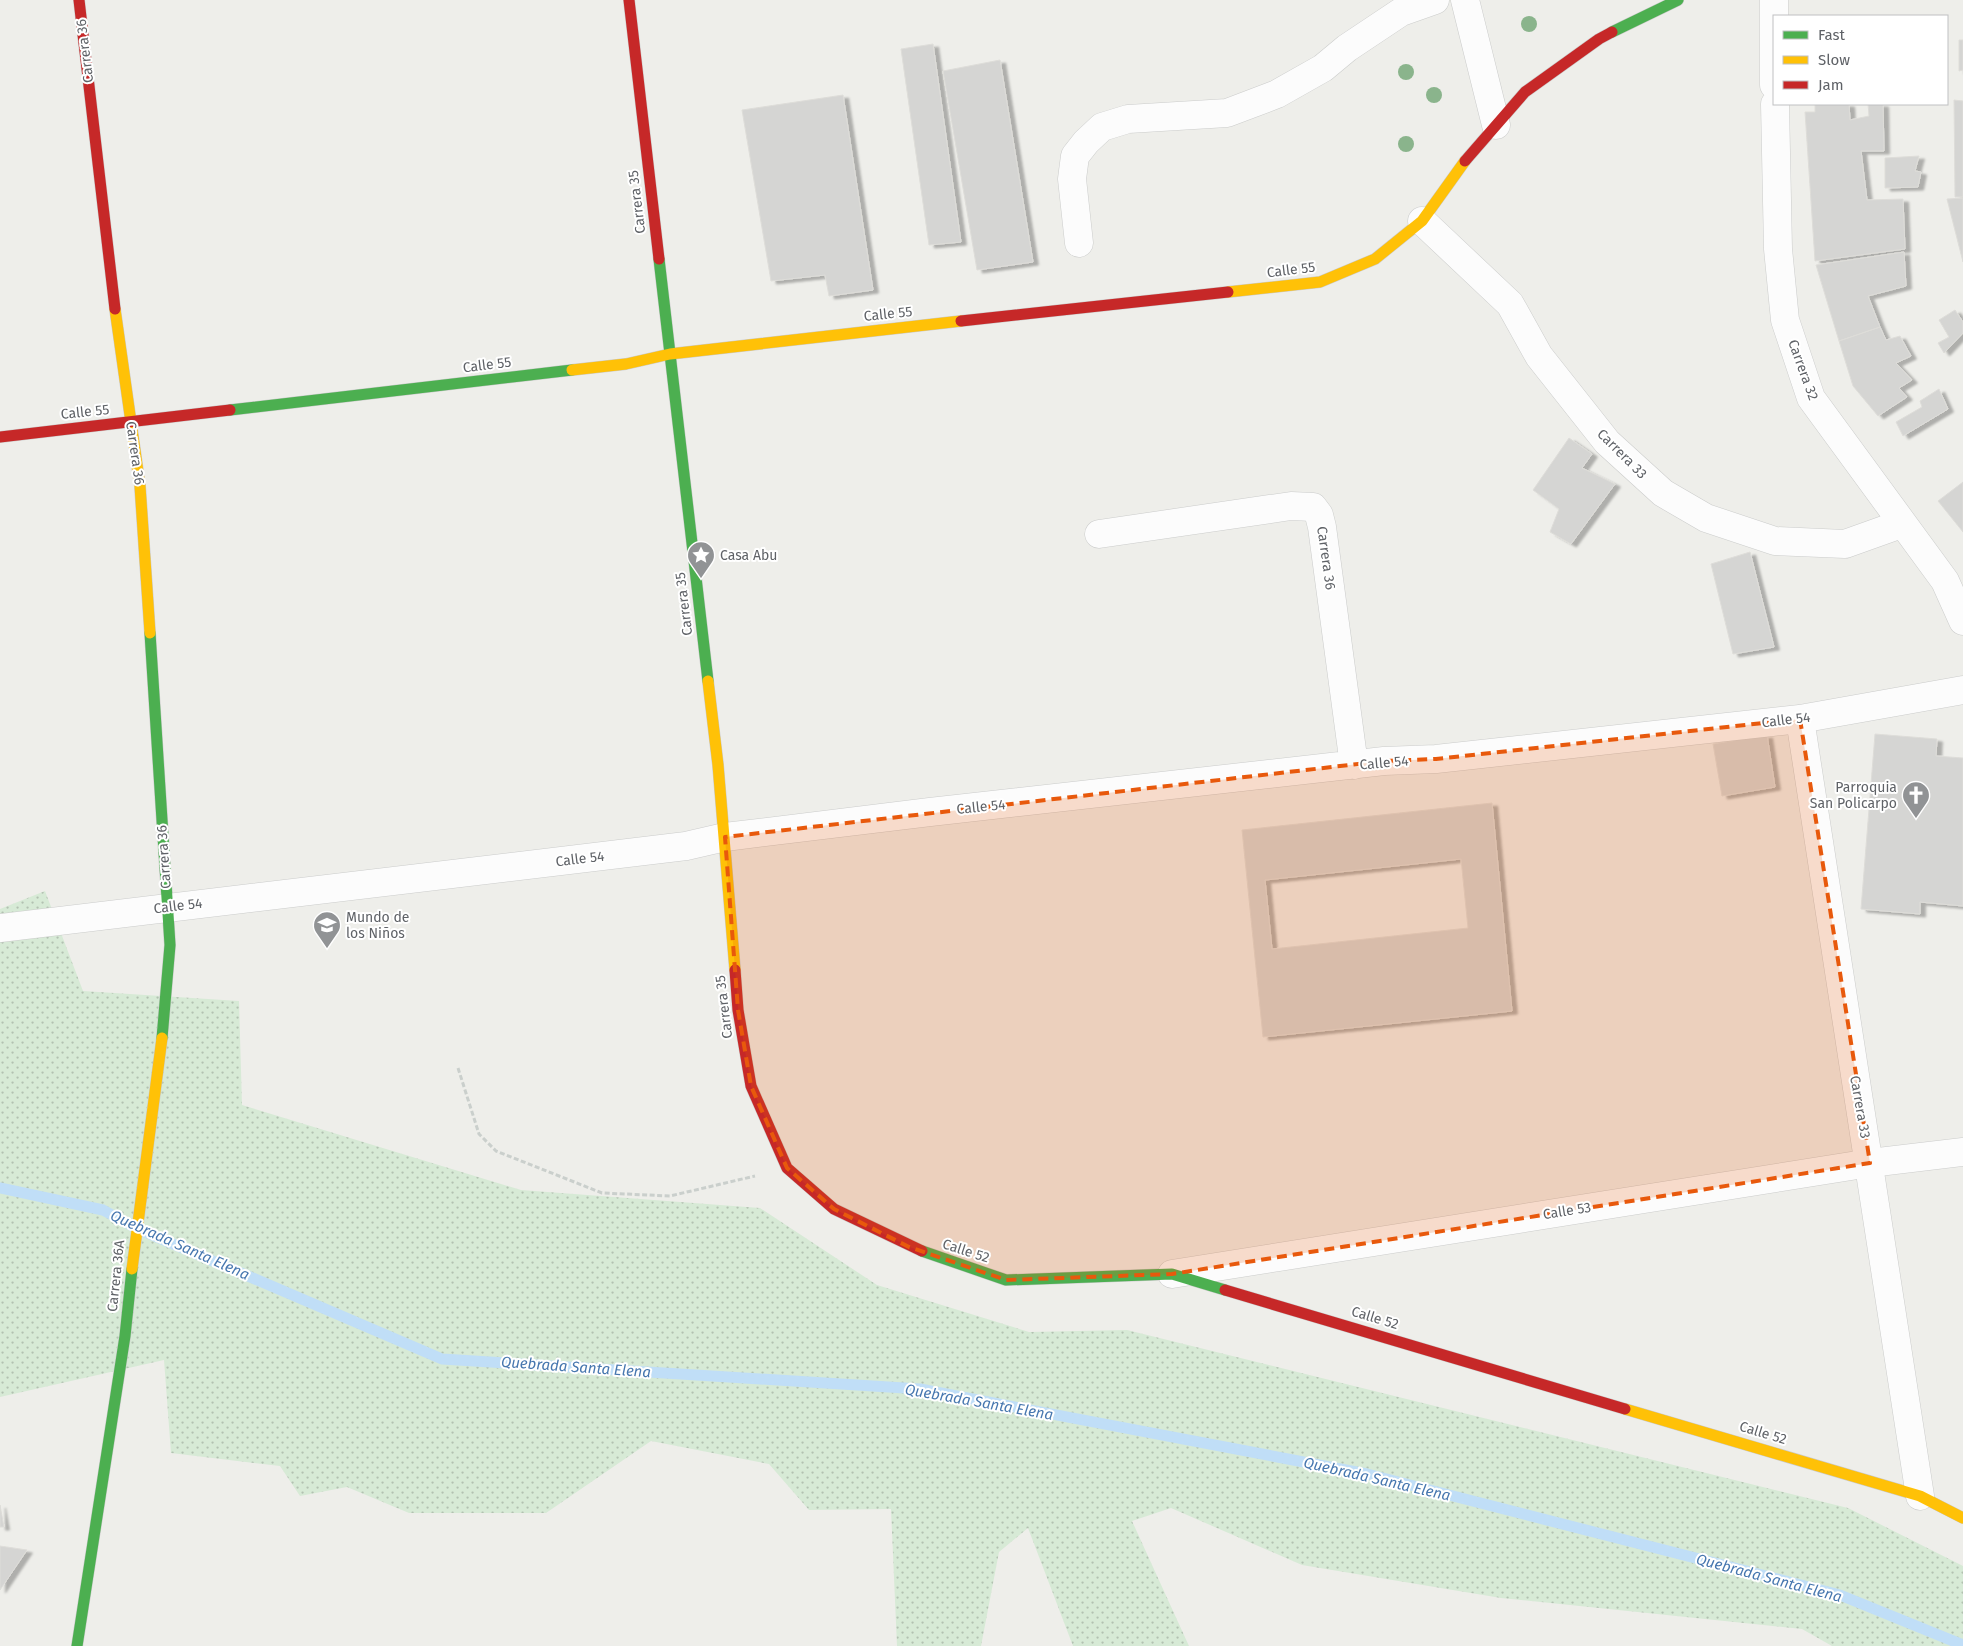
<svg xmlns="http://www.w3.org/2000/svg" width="1963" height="1646" font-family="'Fira Sans',sans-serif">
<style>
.grass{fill:url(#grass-dots)}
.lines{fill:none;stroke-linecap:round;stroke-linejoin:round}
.stream{stroke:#c0def7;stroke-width:11}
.building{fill:#d5d5d3;stroke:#deddd9;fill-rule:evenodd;filter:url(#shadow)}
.street-casing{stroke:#cbcccb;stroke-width:29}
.fast-casing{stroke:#cacaca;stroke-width:12}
.slow-casing{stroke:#cacaca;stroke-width:12}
.jam-casing{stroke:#cacaca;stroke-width:12}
.path{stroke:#cacfcc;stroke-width:3;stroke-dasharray:5 2.5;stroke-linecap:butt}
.street{stroke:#fcfcfc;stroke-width:28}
.fast{stroke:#4caf50;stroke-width:11}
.slow{stroke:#ffc107;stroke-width:11}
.jam{stroke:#c62828;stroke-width:11}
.tree{fill:#8ab48c}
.marked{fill:#e8590c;fill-opacity:0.2;stroke:#e8590c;stroke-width:4;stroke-dasharray:10 6;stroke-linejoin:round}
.labels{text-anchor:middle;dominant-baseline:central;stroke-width:4;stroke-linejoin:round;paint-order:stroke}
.street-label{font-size:14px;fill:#5f6267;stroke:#fff}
.poi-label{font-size:14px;fill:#5f6267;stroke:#fff;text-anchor:start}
.water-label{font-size:15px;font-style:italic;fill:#4777af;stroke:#fff}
</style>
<defs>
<pattern id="grass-dots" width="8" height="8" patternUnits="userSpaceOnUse" patternTransform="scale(1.25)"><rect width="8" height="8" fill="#d7ead6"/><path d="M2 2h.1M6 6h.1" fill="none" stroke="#b2c1b1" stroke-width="1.8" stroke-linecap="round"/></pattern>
<filter id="shadow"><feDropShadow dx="5.5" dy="3" stdDeviation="1" flood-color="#0004"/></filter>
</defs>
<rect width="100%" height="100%" fill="#eeeeea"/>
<path class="grass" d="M45 891 83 991 239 1001 242 1105 521 1190 760 1208 877 1285 1029 1332 1127 1330 1848 1508 1963 1566V1646H1832L1802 1629 1501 1598 1302 1565 1171 1508 1132 1521 1189 1646H1073L1028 1528 999 1552 981 1646H897L891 1509 809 1510 769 1464 651 1441 546 1513H409L347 1487 300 1496 280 1466 171 1453 164 1360 0 1397V909Z"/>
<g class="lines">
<path class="stream" d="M0 1188 103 1210 138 1229 442 1359 920 1389 1367 1474 1840 1595 1963 1645"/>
</g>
<path class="building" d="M1959 40H1963V70L1959 71Z
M933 44 961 242 929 245 901 49Z
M1000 60 1033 262 977 270 943 71Z
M843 95 873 290 829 296 825 275 771 281 742 110Z
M1954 100 1963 101V197H1955Z
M1815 104H1849L1850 120 1869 116 1868 104H1883L1884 151H1861L1867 200 1903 199 1905 249 1815 261 1805 112H1815Z
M1919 156 1915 171 1921 172 1918 187 1885 188V158Z
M1963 198V262L1947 199Z
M1904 252 1906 286 1868 296 1880 327 1839 341 1816 265Z
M1955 310 1963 322V333L1944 353 1938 343 1949 337 1939 320Z
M1880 327 1886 340 1900 336 1911 356 1896 363 1912 380 1899 388 1907 397 1878 416 1853 386 1839 341Z
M1939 389 1948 409 1903 436 1896 422 1922 407 1920 401Z
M1569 438 1592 454 1582 468 1615 484 1571 544 1550 532 1559 509 1533 490Z
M1963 482V532L1938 501Z
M1750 552 1774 647 1733 654 1711 564Z
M1875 734 1937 739 1936 756 1963 758V906L1920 902V914L1861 909Z
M1767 735 1775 787 1722 796 1713 744Z
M1492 803 1512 1011 1263 1037 1242 830ZM1461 859 1468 928 1272 949 1265 880Z
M0 1505 4 1527H0Z
M0 1546 27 1550 0 1590Z"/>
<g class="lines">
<g class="street-casing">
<path id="street" d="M1465 0 1496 125
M1774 0V85
M1775 104 1778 249 1785 320 1811 398 1945 581 1963 621
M1422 221 1510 304 1539 356 1607 442 1663 493 1706 518 1775 541 1845 544 1901 524
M1079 243 1072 179 1075 156 1086 142 1102 127 1128 119 1227 113 1277 94 1323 68 1347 48 1401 12 1435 0
M1099 534 1291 506 1313 507 1319 515 1322 527 1354 765
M1800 719 1920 1496
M0 928 686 846 725 837 930 812 1384 761 1436 759 1800 719 1963 690
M1172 1274 1870 1163 1963 1152"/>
</g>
<g class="fast-casing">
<path id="fast" d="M1612 32 1678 0
M659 259 708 681
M230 410 572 370
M150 633 170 945 162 1038
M922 1251 1006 1280 1172 1274 1225 1290
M77 1646 125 1336 132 1269"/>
</g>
<g class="slow-casing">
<path id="slow" d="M1228 292 1320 282 1375 259 1422 221 1465 161
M115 309 140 486 150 633
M572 370 626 364 670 354 961 321
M708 681 718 765 735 970
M132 1269 162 1038
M1625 1409 1920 1496 1963 1518"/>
</g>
<g class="jam-casing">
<path id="jam" d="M79 0 115 309
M629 0 659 259
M1465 161 1525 92 1599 39 1612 32
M961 321 1228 292
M0 437 230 410
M735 970 738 1010 751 1086 787 1168 834 1209 922 1251
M1225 1290 1625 1409"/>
</g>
<path class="path" d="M458 1068 479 1134 496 1151 602 1193 670 1196 755 1176"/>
<use href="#street" class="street"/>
<use href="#fast" class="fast"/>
<use href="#slow" class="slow"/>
<use href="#jam" class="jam"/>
</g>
<g class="tree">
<circle cx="1529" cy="24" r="8"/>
<circle cx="1406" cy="72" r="8"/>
<circle cx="1434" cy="95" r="8"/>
<circle cx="1406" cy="144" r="8"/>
</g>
<path class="marked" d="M1800 719 1870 1163 1172 1274 1006 1280 909 1247 834 1209 787 1168 751 1086 738 1010 725 837 1384 761 1436 759Z"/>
<defs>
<g id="sight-pin" transform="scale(1.4375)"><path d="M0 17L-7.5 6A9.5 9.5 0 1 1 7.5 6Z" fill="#919395" stroke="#fff"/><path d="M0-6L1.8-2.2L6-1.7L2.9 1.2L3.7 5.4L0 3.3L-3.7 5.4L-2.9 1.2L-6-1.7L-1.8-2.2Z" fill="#fff"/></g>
<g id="church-pin" transform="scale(1.4375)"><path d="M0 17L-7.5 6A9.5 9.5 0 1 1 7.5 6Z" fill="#919395" stroke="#fff"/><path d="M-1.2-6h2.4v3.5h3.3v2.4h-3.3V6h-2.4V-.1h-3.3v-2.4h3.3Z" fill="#fff"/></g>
<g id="school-pin" transform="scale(1.4375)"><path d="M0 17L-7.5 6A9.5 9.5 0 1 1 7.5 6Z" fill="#919395" stroke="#fff"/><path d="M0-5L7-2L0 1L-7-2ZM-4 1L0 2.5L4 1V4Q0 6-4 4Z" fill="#fff"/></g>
</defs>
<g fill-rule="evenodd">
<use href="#sight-pin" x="701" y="555"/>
<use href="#church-pin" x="1916" y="795"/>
<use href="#school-pin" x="327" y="925"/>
</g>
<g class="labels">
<g class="street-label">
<text transform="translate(85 51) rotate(-97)">Carrera 36</text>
<text transform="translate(637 202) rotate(-97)">Carrera 35</text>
<text transform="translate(1291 270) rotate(-7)">Calle 55</text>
<text transform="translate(888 314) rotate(-6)">Calle 55</text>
<text transform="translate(487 365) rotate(-7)">Calle 55</text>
<text transform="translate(1803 370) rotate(70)">Carrera 32</text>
<text transform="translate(85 412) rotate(-6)">Calle 55</text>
<text transform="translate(135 453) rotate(82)">Carrera 36</text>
<text transform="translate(1622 454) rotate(45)">Carrera 33</text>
<text transform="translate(1326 558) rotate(82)">Carrera 36</text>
<text transform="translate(684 604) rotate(-97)">Carrera 35</text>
<text transform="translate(1786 720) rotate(-7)">Calle 54</text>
<text transform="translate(1384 763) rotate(-5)">Calle 54</text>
<text transform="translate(981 807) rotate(-6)">Calle 54</text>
<text transform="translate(164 857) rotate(-94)">Carrera 36</text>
<text transform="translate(580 859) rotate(-7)">Calle 54</text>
<text transform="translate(178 906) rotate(-7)">Calle 54</text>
<text transform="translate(724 1007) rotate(-97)">Carrera 35</text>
<text transform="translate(1860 1107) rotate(80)">Carrera 33</text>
<text transform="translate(1567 1211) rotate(-9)">Calle 53</text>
<text transform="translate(966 1251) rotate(18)">Calle 52</text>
<text transform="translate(116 1276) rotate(-84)">Carrera 36A</text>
<text transform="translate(1375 1318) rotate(17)">Calle 52</text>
<text transform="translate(1763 1433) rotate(17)">Calle 52</text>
</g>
<g class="poi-label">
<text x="720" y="555">Casa Abu</text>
<text x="1897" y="787" text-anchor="end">Parroquia<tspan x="1897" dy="16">San Policarpo</tspan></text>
<text x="346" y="917">Mundo de<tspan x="346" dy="16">los Niños</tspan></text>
</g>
<g class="water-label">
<text transform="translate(180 1245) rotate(24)">Quebrada Santa Elena</text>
<text transform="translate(576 1367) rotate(4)">Quebrada Santa Elena</text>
<text transform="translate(979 1402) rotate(10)">Quebrada Santa Elena</text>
<text transform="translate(1377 1479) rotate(13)">Quebrada Santa Elena</text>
<text transform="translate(1769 1578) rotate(15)">Quebrada Santa Elena</text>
</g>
</g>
<rect x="1773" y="15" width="175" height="90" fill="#ffffff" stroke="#bfc0c2"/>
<rect x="1783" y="31" width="25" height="8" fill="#4caf50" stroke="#bfc0c2"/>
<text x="1818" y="40" font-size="15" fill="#5f6267">Fast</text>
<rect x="1783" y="56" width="25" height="8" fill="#ffc107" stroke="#bfc0c2"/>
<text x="1818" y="65" font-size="15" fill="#5f6267">Slow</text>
<rect x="1783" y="81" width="25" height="8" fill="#c62828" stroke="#bfc0c2"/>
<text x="1818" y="90" font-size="15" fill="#5f6267">Jam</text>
</svg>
